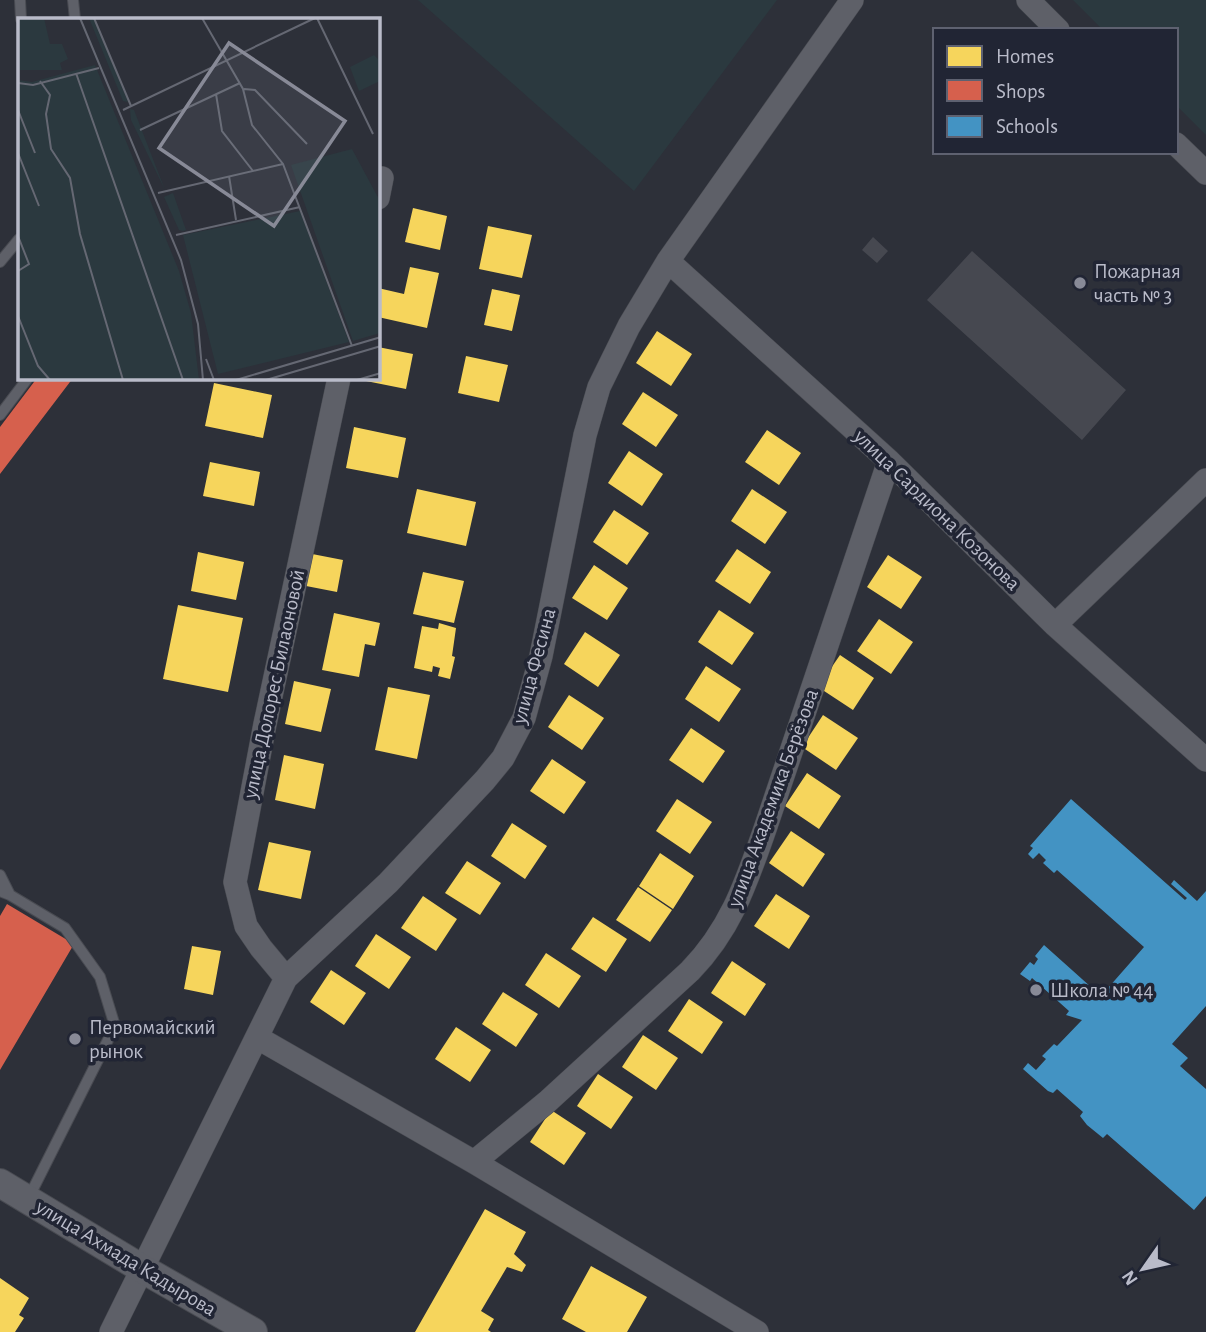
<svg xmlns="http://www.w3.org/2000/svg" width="1206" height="1332" font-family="'Alegreya Sans',sans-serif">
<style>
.green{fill:#2b393f}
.homes{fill:#f6d55c}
.shops{fill:#d6604d}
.schools{fill:#4393c3}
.building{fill:#464850}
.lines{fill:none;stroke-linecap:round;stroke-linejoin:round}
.service-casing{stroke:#494b52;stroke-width:12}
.minor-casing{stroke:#494b52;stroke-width:24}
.tertiary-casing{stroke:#494b52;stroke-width:30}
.service{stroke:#5e6068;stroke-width:10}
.minor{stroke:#5e6068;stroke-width:23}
.tertiary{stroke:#5e6068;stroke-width:28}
.poi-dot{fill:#888a97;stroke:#212534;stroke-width:2.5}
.labels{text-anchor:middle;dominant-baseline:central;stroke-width:7;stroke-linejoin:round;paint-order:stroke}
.poi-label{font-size:21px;fill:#b9bbc9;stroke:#212534;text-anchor:start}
.street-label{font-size:21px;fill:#b9bbc9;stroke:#212534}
.inset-road{fill:none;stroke:#656873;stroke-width:2}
.view{fill:#888a97;fill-opacity:0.15;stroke:#888a97;stroke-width:3.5}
.inset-edge{fill:none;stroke:#b9bbc9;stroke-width:3.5}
</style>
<rect width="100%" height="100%" fill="#2d3039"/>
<path class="green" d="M418 0H777L634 191Z
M1073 0H1206V135L1176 105V30H1103Z"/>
<path class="homes" d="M413 208 447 216 440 250 405 242Z
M488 226 532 235 522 278 479 269Z
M410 267 439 273 427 328 378 317V288L404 294Z
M492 289 520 295 512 331 484 325Z
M657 331 692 354 671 386 636 363Z
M378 347 413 354 406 389 366 381 367 378H378Z
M466 356 508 365 499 402 458 393Z
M214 383 272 395 263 438 205 426Z
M643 392 678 415 656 447 622 424Z
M354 427 406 438 398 478 346 468Z
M767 430 801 453 779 485 745 462Z
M629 451 663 474 642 506 608 483Z
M210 462 260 472 254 506 203 496Z
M417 489 476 502 466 546 407 533Z
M752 489 787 512 765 544 731 521Z
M614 510 649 533 627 565 593 542Z
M737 549 771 572 750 604 715 581Z
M198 552 244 562 236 600 191 591Z
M307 553 343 560 337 592 301 585Z
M888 555 922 577 901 609 867 587Z
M594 565 628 588 607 620 572 598Z
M423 572 464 581 454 623 413 614Z
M178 605 243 618 228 692 163 679Z
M719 610 754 633 732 665 698 642Z
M334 613 380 623 375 646 365 644 359 677 322 670Z
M879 619 913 642 891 674 857 651Z
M439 623 456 628 452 656 455 657 450 679 438 676 440 668 433 666 432 672 414 668 422 626 438 629Z
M585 632 620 655 598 687 564 664Z
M840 655 874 678 853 710 818 687Z
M706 666 741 689 719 722 685 699Z
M294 681 331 689 321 732 285 724Z
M388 687 430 695 417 759 375 750Z
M569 695 604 718 582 750 548 727Z
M823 715 858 738 836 770 802 747Z
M691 728 725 751 703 783 669 760Z
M284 755 324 764 315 809 275 800Z
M552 759 586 782 564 814 530 791Z
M807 773 841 796 819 829 785 806Z
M677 799 712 822 690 854 656 831Z
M512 823 547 846 525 879 491 856Z
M791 831 825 854 803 887 769 863Z
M269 842 311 851 301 899 258 890Z
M660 853 694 876 673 909 639 886Z
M467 861 501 883 480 915 445 893Z
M638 887 672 910 650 942 616 920Z
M776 894 810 916 789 949 754 926Z
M423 896 457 919 436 951 401 928Z
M593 917 627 939 606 972 571 949Z
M376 934 411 957 389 989 355 966Z
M192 946 221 951 213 995 184 989Z
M546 953 581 976 559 1008 525 985Z
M732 961 766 984 745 1016 711 993Z
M331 970 366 993 344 1025 310 1002Z
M503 992 538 1014 516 1047 482 1024Z
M689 999 723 1022 702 1054 668 1031Z
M456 1027 491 1050 470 1082 435 1059Z
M643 1035 678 1058 656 1090 622 1067Z
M598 1074 633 1097 611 1129 577 1106Z
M551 1110 586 1133 564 1165 530 1142Z
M485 1209 526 1232 514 1254 526 1265 522 1272 507 1267 481 1311 494 1319 488 1330 491 1332H415Z
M591 1266 647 1297 627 1332H586L562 1319Z
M0 1278 29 1298 19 1315 24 1318 15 1332H0Z"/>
<path class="shops" d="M37 378H73L0 474V427Z
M7 904 74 944 0 1070V916Z"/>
<path class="schools" d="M1071 799 1185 900 1187 898 1171 884 1174 880 1197 901 1206 891V1006L1172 1044 1188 1058 1180 1066 1206 1089V1196L1194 1210 1107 1134 1103 1138 1087 1125 1080 1116 1083 1112 1057 1089 1053 1093 1048 1091 1023 1069 1028 1063 1036 1070 1046 1059 1042 1056 1054 1044 1057 1046 1082 1020 1066 1015 1069 1011 1032 978 1030 981 1020 974 1030 962 1034 965 1038 959 1035 956 1044 945 1101 996 1144 947 1057 870 1054 873 1043 863 1046 860 1039 853 1033 859 1028 854 1033 848 1030 846Z"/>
<path class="building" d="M873 237 888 251 877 263 862 250Z
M972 251 1126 390 1082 440 927 300Z"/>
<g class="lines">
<g class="service-casing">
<path id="service" d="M20 0 21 19
M73 0 75 19
M0 262 19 239
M0 415 28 378
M0 875 10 895
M0 891 10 895 65 928 100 977 115 1026 28 1199"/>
</g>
<g class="minor-casing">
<path id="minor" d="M1028 0 1058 30
M1176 144 1206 173
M378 198 382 178
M668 261 889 461 1055 625 1206 760
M1055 625 1206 480
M286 978 261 948 246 926 235 882 265 724 339 378
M258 1038 474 1162 757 1332
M474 1162 547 1102 690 971C731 929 746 883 765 829L889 461
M111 1332 286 978 388 883 485 780 503 758 524 718 541 656 585 435 599 387 629 326 668 261 852 0"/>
</g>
<g class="tertiary-casing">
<path id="tertiary" d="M0 1183 141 1268 253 1332"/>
</g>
<use href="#service" class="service"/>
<use href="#minor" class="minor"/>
<use href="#tertiary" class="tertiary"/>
</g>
<g class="poi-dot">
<circle cx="1080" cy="283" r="7"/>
<circle cx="1036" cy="990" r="7"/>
<circle cx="75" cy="1039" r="7"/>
</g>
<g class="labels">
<g class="poi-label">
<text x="1094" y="271">Пожарная<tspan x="1094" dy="24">часть № 3</tspan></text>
<text x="1050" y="990">Школа № 44</text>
<text x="89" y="1027">Первомайский<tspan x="89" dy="24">рынок</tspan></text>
</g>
<g class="street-label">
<text transform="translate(937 510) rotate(44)">улица Сардиона Козонова</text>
<text transform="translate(534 666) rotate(-75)">улица Фесина</text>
<text transform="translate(274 684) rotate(-78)">улица Долорес Билаоновой</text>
<text transform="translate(773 798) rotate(-70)">улица Академика Берёзова</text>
<text transform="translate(126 1258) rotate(31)">улица Ахмада Кадырова</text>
</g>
</g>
<g transform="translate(18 18)">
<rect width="362" height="362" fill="#2d3039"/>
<path d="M0 0H26L32 26H44L50 41 42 45 44 52H0ZM71 0H76L110 84 105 83ZM356 37 362 43V63L341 73 332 49ZM77 47 161 253 173 295 181 362H0V62L14 64ZM112 91 116 92 147 172 113 102ZM334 131 363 185 362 315 335 323 273 147ZM155 175 168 212 165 213 161 212 146 179ZM282 193 331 324 200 356 165 217Z" fill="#2b393f"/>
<path class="inset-road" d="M62 0 163 242 180 306 185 362M76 0 113 88M184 0 225 71 234 107 265 146 334 328M299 0 355 116M58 55 165 362M22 63 32 77 28 96 33 131 52 160 62 216 105 362M0 65 15 67 81 50M226 71 237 72 289 126M198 76 204 113 235 153M0 92 17 135M105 92 297 0M122 112 222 65M0 135 21 188M211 158 218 202M140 175 265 146M158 217 282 189M0 218 11 246 0 253M0 298 20 348 32 362M188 341 196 362M218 362 363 319M248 362 363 328M339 362 363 355"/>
<path class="view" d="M211 25 327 103 256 208 141 130Z"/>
<rect width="362" height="362" class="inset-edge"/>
</g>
<rect x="933" y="28" width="245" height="126" fill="#212534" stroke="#5e6170" stroke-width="2"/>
<rect x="947" y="46" width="35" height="21" fill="#f6d55c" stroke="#5e6170" stroke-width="2"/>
<text x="996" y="63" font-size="21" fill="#b9bbc9">Homes</text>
<rect x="947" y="80" width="35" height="21" fill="#d6604d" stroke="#5e6170" stroke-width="2"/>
<text x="996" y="98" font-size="21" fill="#b9bbc9">Shops</text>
<rect x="947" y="116" width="35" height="21" fill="#4393c3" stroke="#5e6170" stroke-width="2"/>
<text x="996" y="133" font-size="21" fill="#b9bbc9">Schools</text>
<g transform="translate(1143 1269) rotate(236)" stroke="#212534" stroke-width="5" paint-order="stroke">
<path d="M0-5L12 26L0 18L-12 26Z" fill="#b9bbc9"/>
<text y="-10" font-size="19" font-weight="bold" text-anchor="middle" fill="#b9bbc9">N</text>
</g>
</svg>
